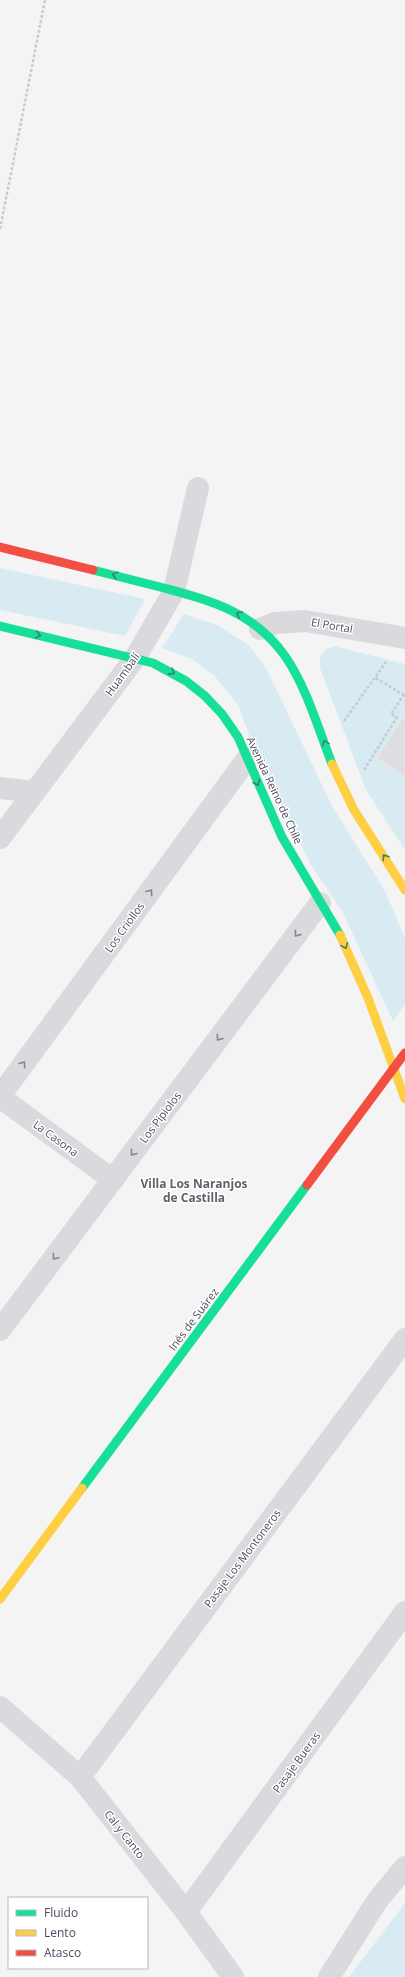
<svg xmlns="http://www.w3.org/2000/svg" width="405" height="1977" font-family="'Open Sans',sans-serif">
<style>
.green{fill:#d8ebf3}
.building{fill:#dedddf;stroke:#e6e5e7}
.lines{fill:none;stroke-linecap:round;stroke-linejoin:round}
.path{stroke:#c6cbd2;stroke-width:2.5;stroke-dasharray:3 2;stroke-linecap:butt}
.street{stroke:#dad9de;stroke-width:22}
.fast{stroke:#16e098;stroke-width:9}
.slow{stroke:#ffcf43;stroke-width:9}
.jam{stroke:#f24e42;stroke-width:9}
.oneway{stroke:#3d7e75}
.oneway2{stroke:#888394}
.labels{text-anchor:middle;dominant-baseline:central;stroke-width:3;stroke-linejoin:round;paint-order:stroke}
.street-label{font-size:11px;fill:#524962;stroke:#fff}
.neighbourhood-label{font-size:12px;font-weight:bold;fill:#635f68;stroke:#fff}
</style>
<rect width="100%" height="100%" fill="#f4f4f4"/>
<path class="green" d="M0 568 145 599 125 636 0 610Z
M184 614 217 625 249 645 267 670 332 806 385 891 405 938V1004L393 1021 342 911 312 867 258 759 238 705 214 675 190 658 162 648Z
M334 646 405 664V850L366 790 320 668C319 655 322 651 334 646Z
M405 1903V1977H349Z"/>
<path class="building" d="M405 715V777L377 758Z"/>
<g class="lines">
<path class="path" d="M0 229 45 0
M376 678 405 696
M344 721 386 662
M364 770 397 717 391 714 405 693"/>
<path class="street" d="M260 629 275 623 305 621 405 638
M0 788 34 792
M0 838 135 658 174 591 198 488
M0 1096 247 759
M0 1097 113 1180
M0 1330 320 903
M0 1707 80 1777 186 1912 233 1977
M80 1777 405 1339
M186 1912 405 1612
M329 1977 377 1901 405 1867"/>
<path class="fast" d="M93 570C117 576 140 582 164 588 212 601 254 612 285 656 307 688 318 728 332 764
M0 626 153 663 186 681 205 696 222 714 238 737 282 837 340 935
M82 1488 307 1185"/>
<path class="slow" d="M332 764 354 810 405 890
M340 935 368 998 405 1099
M0 1599 82 1488"/>
<path class="jam" d="M0 547 93 570
M307 1185 405 1053"/>
</g>
<defs><path id="oneway-chevron" d="M-2-3.5L2.5 0L-2 3.5" fill="none" stroke-width="1.6" stroke-linecap="round" stroke-linejoin="round"/></defs>
<g class="oneway">
<use href="#oneway-chevron" transform="translate(115 575) rotate(-165)"/>
<use href="#oneway-chevron" transform="translate(239 614) rotate(-150)"/>
<use href="#oneway-chevron" transform="translate(38 635) rotate(13)"/>
<use href="#oneway-chevron" transform="translate(172 672) rotate(29)"/>
<use href="#oneway-chevron" transform="translate(325 743) rotate(-111)"/>
<use href="#oneway-chevron" transform="translate(257 783) rotate(67)"/>
<use href="#oneway-chevron" transform="translate(385 857) rotate(-123)"/>
<use href="#oneway-chevron" transform="translate(345 946) rotate(66)"/>
</g>
<g class="oneway2">
<use href="#oneway-chevron" transform="translate(150 892) rotate(-54)"/>
<use href="#oneway-chevron" transform="translate(297 934) rotate(127)"/>
<use href="#oneway-chevron" transform="translate(219 1038) rotate(127)"/>
<use href="#oneway-chevron" transform="translate(23 1064) rotate(-54)"/>
<use href="#oneway-chevron" transform="translate(133 1153) rotate(127)"/>
<use href="#oneway-chevron" transform="translate(55 1257) rotate(127)"/>
</g>
<g class="labels">
<g class="street-label">
<text transform="translate(332 625) rotate(10)">El Portal</text>
<text transform="translate(122 674) rotate(-54)">Huambalí</text>
<text transform="translate(275 790) rotate(65)">Avenida Reino de Chile</text>
<text transform="translate(124 927) rotate(-54)">Los Criollos</text>
<text transform="translate(160 1117) rotate(-53)">Los Pipiolos</text>
<text transform="translate(56 1138) rotate(36)">La Casona</text>
<text transform="translate(193 1319) rotate(-53)">Inés de Suárez</text>
<text transform="translate(242 1558) rotate(-53)">Pasaje Los Montoneros</text>
<text transform="translate(296 1762) rotate(-54)">Pasaje Bueras</text>
<text transform="translate(125 1834) rotate(52)">Cal y Canto</text>
</g>
<g class="neighbourhood-label">
<text x="194" y="1183">Villa Los Naranjos<tspan x="194" dy="14">de Castilla</tspan></text>
</g>
</g>
<rect x="8" y="1897" width="140" height="72" fill="#ffffff" stroke="#bab6c0"/>
<rect x="16" y="1910" width="20" height="6" fill="#16e098" stroke="#bab6c0"/>
<text x="44" y="1917" font-size="12" fill="#524962">Fluido</text>
<rect x="16" y="1930" width="20" height="6" fill="#ffcf43" stroke="#bab6c0"/>
<text x="44" y="1937" font-size="12" fill="#524962">Lento</text>
<rect x="16" y="1950" width="20" height="6" fill="#f24e42" stroke="#bab6c0"/>
<text x="44" y="1957" font-size="12" fill="#524962">Atasco</text>
</svg>
